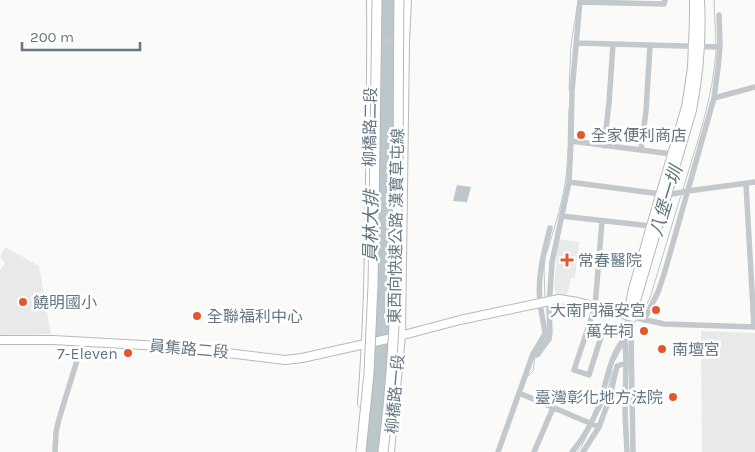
<svg xmlns="http://www.w3.org/2000/svg" width="755" height="452" font-family="Karla,'Noto Sans TC',sans-serif">
<style>
.built{fill:#e8e9e9}
.water{fill:#bbc7cb}
.lines{fill:none;stroke-linecap:round;stroke-linejoin:round}
.stream{stroke:#bbc7cb;stroke-width:1}
.major-casing{stroke:#b5babe;stroke-width:10}
.minor{stroke:#c3c8cc;stroke-width:5.5}
.major{stroke:#fff;stroke-width:8}
.highway-bridge-casing{stroke:#b4b9bd;stroke-width:11;stroke-linecap:butt}
.highway-bridge{stroke:#fff;stroke-width:9}
.poi-dot{fill:#e4572e;stroke:#fff;stroke-width:2}
.labels{text-anchor:middle;dominant-baseline:central;stroke-width:5;stroke-linejoin:round;paint-order:stroke}
.street-label{font-size:16px;fill:#657683;stroke:#fff}
.poi-label{font-size:16px;fill:#657683;stroke:#fff;text-anchor:start}
.water-label{font-size:18px;font-style:italic;fill:#60757c;stroke:#fff}
</style>
<rect width="100%" height="100%" fill="#fafaf8"/>
<path class="built" d="M558 239 579 242 575 278H571L567 295 556 294 554 290Z
M5 247 39 266 51 334 0 335V270L5 263 0 257Z
M701 331 755 333V452H702Z"/>
<path class="water" d="M380 0H397L392 322 380 452H364L376 334Z
M457 185 471 187 467 202 453 201Z"/>
<g class="lines">
<path class="stream" d="M714 0 716 46
M569 90 571 45 577 7
M683 189C697 143 713 98 716 50
M547 252C554 230 561 207 565 184 569 159 568 134 569 109
M545 299 544 269 545 261
M640 316 650 298 681 195
M615 360 623 346
M528 376 533 371 535 357
M599 412 606 399 612 371
M577 452 581 447 588 433"/>
<g class="major-casing">
<path id="major" d="M629 309 633 289 651 226 686 107 692 68 694 19V0
M0 340H53L179 347 285 360 302 358 392 338 460 320 559 299 578 302 633 317 635 304 692 110C699 74 702 37 700 0
M362 403C368 330 369 256 370 182 370 122 372 61 371 0
M390 452 401 335 405 41 407 0"/>
</g>
<path class="minor" d="M580 2 664 4 665 0
M374 41H402
M576 43 720 47
M714 98 755 87
M571 141 672 154
M604 146 609 103 613 44
M641 150 646 111 650 45
M569 182 661 194 667 195 688 191 755 182
M746 184 754 327
M561 216 651 226
M644 320 658 292 665 271 714 98 718 68 720 47 719 15
M601 337 589 375 574 370 595 307 602 221
M533 354 537 355 549 339 550 332 549 308 552 262 569 182 571 141 572 91 580 0
M519 393 599 427
M55 452 56 432 59 419 83 341
M498 452 533 354 545 334C544 323 541 313 540 302 537 277 544 252 550 228
M534 452 553 408
M572 452C582 440 592 423 598 408 607 384 608 358 625 338
M583 452 599 427 609 400 617 366 626 363
M627 452 625 413 626 363 625 338 628 316
M633 452 631 334 633 317 664 324 755 327"/>
<use href="#major" class="major"/>
<g class="highway-bridge-casing">
<path id="highway-bridge" d="M361 452 369 373 373 285 377 0
M383 452C402 302 397 151 399 0"/>
</g>
<use href="#highway-bridge" class="highway-bridge"/>
</g>
<g class="poi-dot">
<circle cx="581" cy="135" r="5"/>
<path d="M564.5 252.5h5v5h5v5h-5v5h-5v-5h-5v-5h5z"/>
<circle cx="23" cy="302" r="5"/>
<circle cx="656" cy="310" r="5"/>
<circle cx="197" cy="316" r="5"/>
<circle cx="644" cy="331" r="5"/>
<circle cx="662" cy="349" r="5"/>
<circle cx="128" cy="353" r="5"/>
<circle cx="673" cy="397" r="5"/>
</g>
<g class="labels">
<g class="street-label">
<text transform="translate(370 127) rotate(-89)">柳橋路二段</text>
<text transform="translate(396 226) rotate(-89)">東西向快速公路 漢寶草屯線</text>
<text transform="translate(189 349) rotate(5)">員集路二段</text>
<text transform="translate(395 394) rotate(-85)">柳橋路一段</text>
</g>
<g class="poi-label">
<text x="591" y="135">全家便利商店</text>
<text x="578" y="260">常春醫院</text>
<text x="33" y="302">饒明國小</text>
<text x="646" y="310" text-anchor="end">大南門福安宮</text>
<text x="207" y="316">全聯福利中心</text>
<text x="634" y="331" text-anchor="end">萬年祠</text>
<text x="672" y="349">南壇宮</text>
<text x="118" y="353" text-anchor="end">7-Eleven</text>
<text x="663" y="397" text-anchor="end">臺灣彰化地方法院</text>
</g>
<g class="water-label">
<text transform="translate(666 201) rotate(-73)">八堡一圳</text>
<text transform="translate(371 226) rotate(-89)">員林大排</text>
</g>
</g>
<path d="M22 42v8h118v-8" fill="none" stroke="#657683" stroke-width="2.5"/>
<text x="30" y="42" font-size="15" fill="#657683" stroke="#ffffff" stroke-width="4" paint-order="stroke">200 m</text>
</svg>
